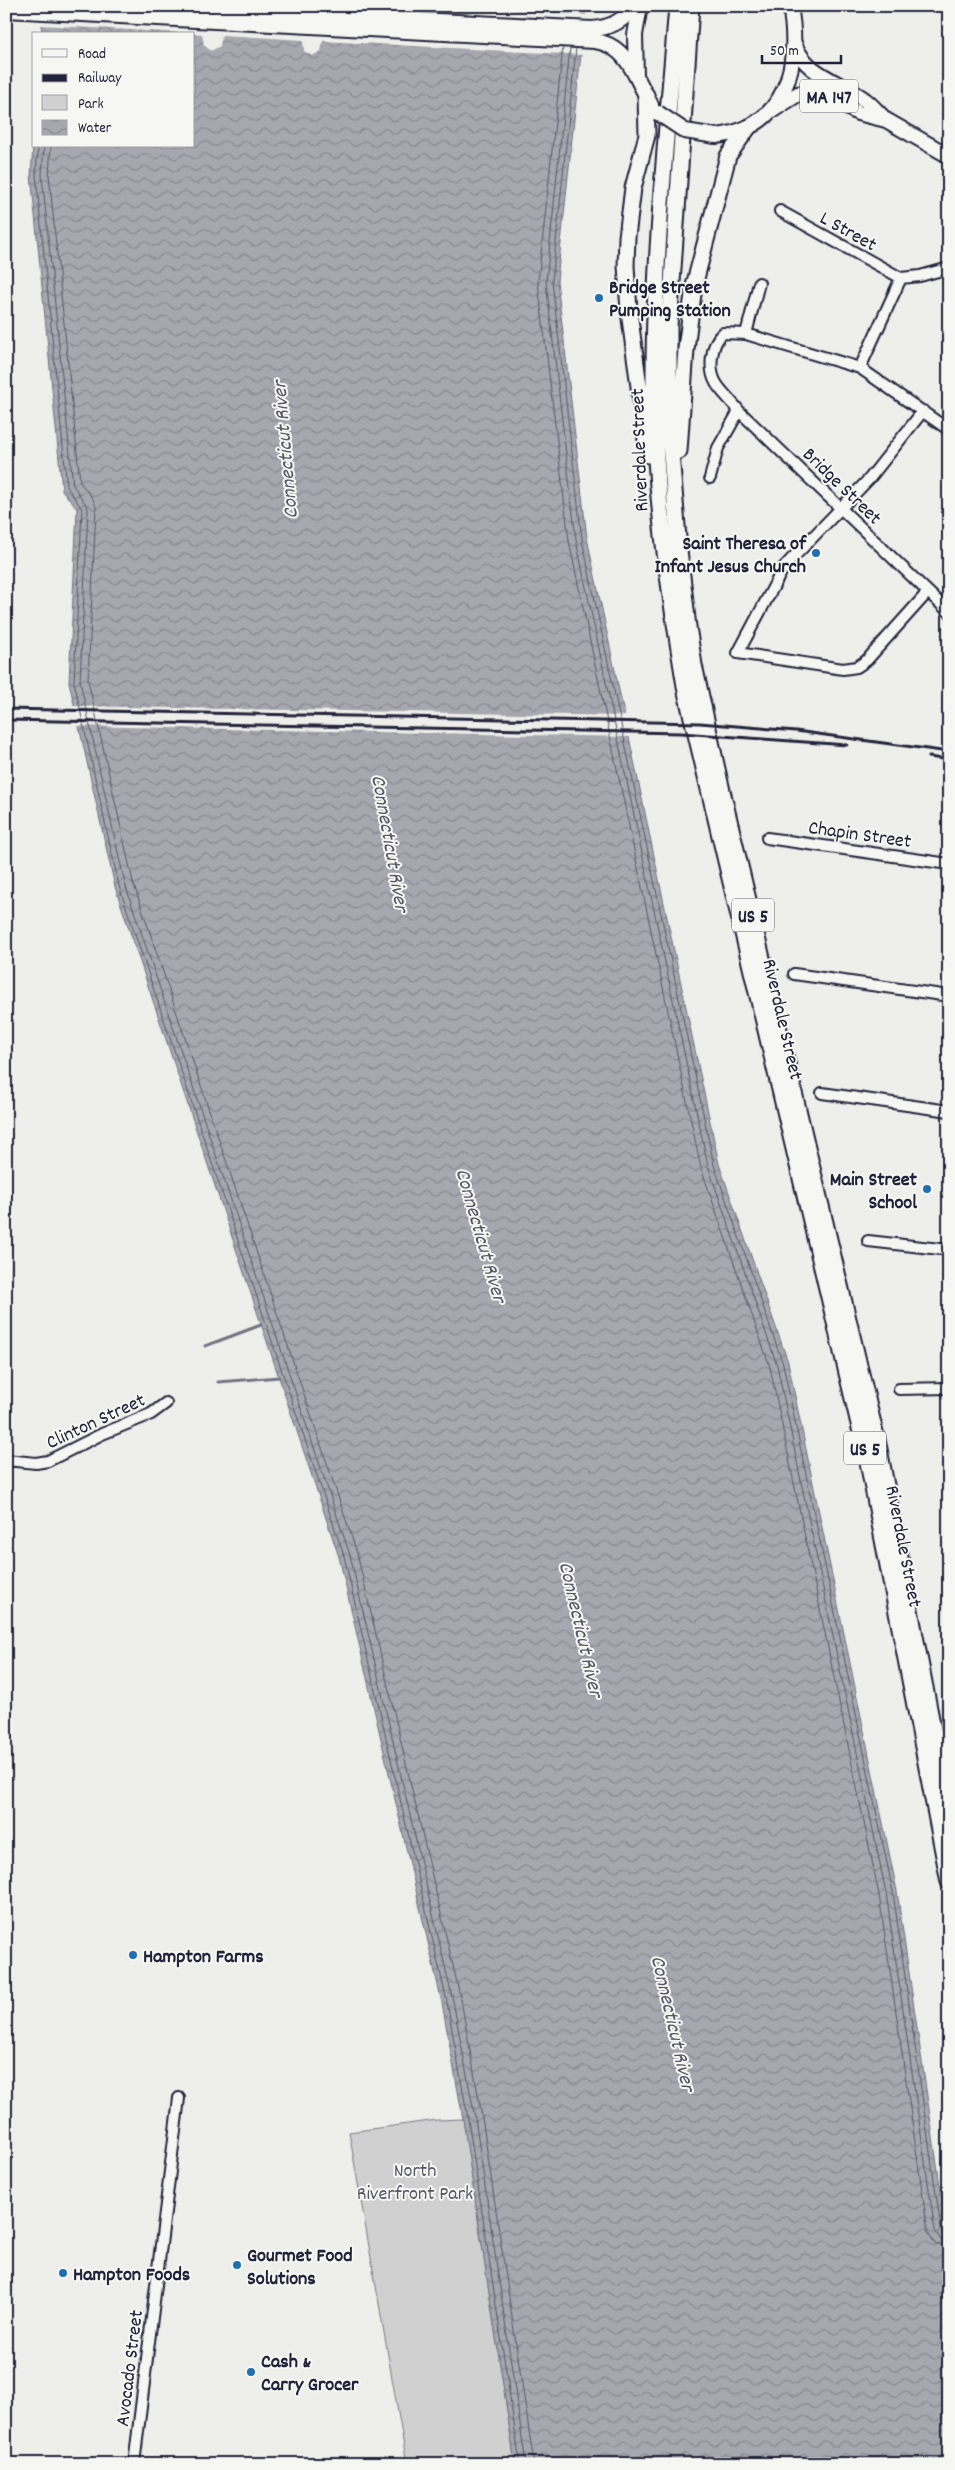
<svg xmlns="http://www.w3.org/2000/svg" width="955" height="2470" font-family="Dekko,sans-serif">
<defs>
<pattern id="water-waves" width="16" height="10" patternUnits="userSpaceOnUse" patternTransform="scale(1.25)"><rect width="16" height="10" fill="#a7a7af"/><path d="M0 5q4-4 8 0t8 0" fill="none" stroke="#888890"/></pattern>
</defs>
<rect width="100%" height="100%" fill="#eeeeeb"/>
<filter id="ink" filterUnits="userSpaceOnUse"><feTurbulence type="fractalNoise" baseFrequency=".02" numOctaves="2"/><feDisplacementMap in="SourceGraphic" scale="10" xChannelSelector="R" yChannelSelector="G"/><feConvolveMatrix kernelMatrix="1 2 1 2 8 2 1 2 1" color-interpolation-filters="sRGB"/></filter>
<g filter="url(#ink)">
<!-- park -->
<path fill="#d0d0d1" stroke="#797986" d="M463 2119 515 2464H407L349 2132 437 2120Z"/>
<!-- water -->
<path fill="url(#water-waves)" stroke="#727281" d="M43 6H586L557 281 587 538 719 1164 788 1362 897 1891 949 2246V2464H515L463 2119 442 2003 339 1557 115 887 69 682 77 509 62 490 31 175 34 130V146H194V34H41Z"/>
<!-- pier -->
<path fill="#eeeeeb" d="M40 6H435L588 15 583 55 323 41 321 51 312 56 304 51 303 40 222 35 220 46 211 51 204 45 202 34 39 25Z
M72 706 627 716 632 737 76 726Z"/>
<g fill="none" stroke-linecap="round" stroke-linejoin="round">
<!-- shore -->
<path stroke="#575769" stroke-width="1" d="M563 47 538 282 569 541 701 1168 770 1367 879 1895 928 2232 935 2244 949 2248
M570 48 546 282 576 540 708 1166 777 1365 886 1893 935 2231 940 2239 949 2241
M576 48 552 281 582 539 714 1165 783 1364 893 1892 941 2229 944 2234 949 2235
M38 146 36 175 67 487 82 509 74 682 119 886 344 1556 447 2002 468 2119 520 2464
M44 146 42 175 73 485 88 508 80 681 125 884 350 1555 453 2001 475 2118 526 2464
M51 146 49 175 80 482 93 499 96 507 88 680 133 882 357 1553 461 2000 482 2117 534 2464"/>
<!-- stream -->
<path stroke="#727281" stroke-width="3" d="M205 1346 261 1325
M218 1382 279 1377"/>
<defs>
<path id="minor" d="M780 211 901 278
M746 334 759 283
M860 368 901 278 920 276 949 268
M923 411 870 478 784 567 738 653 843 669 857 667 867 660 928 592
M949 430 860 368 746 334 723 333C711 343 708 369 716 383 722 393 732 401 739 411L949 612
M710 478 718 448 739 411
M767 838 949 864
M794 974 949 996
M822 1093 949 1111
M868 1241 949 1250
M899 1389 949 1388
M6 1460 36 1463 48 1461 102 1434 151 1414 166 1403
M134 2464 179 2098"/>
<path id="major" d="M149 6 592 29C610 28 624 21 634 6
M640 6 635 35 636 76 651 105
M6 10 595 41C616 44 627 58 636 76
M794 43C805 75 841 82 865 100 872 105 878 113 885 119
M773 110 798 94 817 91 858 113 886 120 949 156
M716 136C786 128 801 67 790 6"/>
<path id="highway" d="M677 6C665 156 648 308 656 459 661 537 673 614 686 692L868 1462 949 1882
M691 6 669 327V429L679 550 688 627 694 665 719 778 879 1449 949 1812
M646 95 647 135 633 188 627 237 626 266 629 311 648 455
M679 451 686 349 694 286 728 156 748 128"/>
</defs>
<!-- minor casing -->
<use href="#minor" stroke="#22223b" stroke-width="14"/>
<!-- major casing -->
<use href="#major" stroke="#22223b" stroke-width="18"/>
<!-- highway casing -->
<use href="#highway" stroke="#22223b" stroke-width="19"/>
<!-- minor -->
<use href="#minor" stroke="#f6f6f2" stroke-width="10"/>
<!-- major -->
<use href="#major" stroke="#f6f6f2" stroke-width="14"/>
<!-- highway -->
<use href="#highway" stroke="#f6f6f2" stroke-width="15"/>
<!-- rail -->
<path stroke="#22223b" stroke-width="3" d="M6 709 700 723 796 731 949 752
M6 720 681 733 847 745
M929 757 949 760
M6 1173 10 1315 6 1415"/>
<defs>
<path id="major-bridge" d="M658 113 685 131 716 136"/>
</defs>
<!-- major-bridge casing -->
<use href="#major-bridge" stroke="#22223b" stroke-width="18" stroke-linecap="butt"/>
<!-- major-bridge -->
<use href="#major-bridge" stroke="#f6f6f2" stroke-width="14"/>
</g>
</g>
<!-- markers -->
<g fill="#1f6fb2" stroke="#f6f6f2" stroke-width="2">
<circle cx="599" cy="298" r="5"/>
<circle cx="816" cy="553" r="5"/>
<circle cx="927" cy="1189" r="5"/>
<circle cx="133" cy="1955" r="5"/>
<circle cx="237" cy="2265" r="5"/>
<circle cx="63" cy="2273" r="5"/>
<circle cx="251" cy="2372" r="5"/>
</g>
<g text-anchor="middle" stroke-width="4" stroke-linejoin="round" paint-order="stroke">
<!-- shield labels -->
<g fill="#f6f6f2" stroke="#626272" stroke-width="1">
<rect x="800" y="79.5" width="58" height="33" rx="4"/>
<rect x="732" y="898.5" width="42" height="33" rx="4"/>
<rect x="844" y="1431.5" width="42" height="33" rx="4"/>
</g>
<g font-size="19" font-weight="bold" fill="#22223b">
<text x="829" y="103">MA 147</text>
<text x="753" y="922">US 5</text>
<text x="865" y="1455">US 5</text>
</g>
<!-- street labels -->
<g font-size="20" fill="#22223b" stroke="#f6f6f2">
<text transform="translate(849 230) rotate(29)" y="7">L Street</text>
<text transform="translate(638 450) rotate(-92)" y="7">Riverdale Street</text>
<text transform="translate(843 485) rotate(44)" y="7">Bridge Street</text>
<text transform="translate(860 833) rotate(8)" y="7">Chapin Street</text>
<text transform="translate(784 1019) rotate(77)" y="7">Riverdale Street</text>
<text transform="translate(95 1420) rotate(-25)" y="7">Clinton Street</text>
<text transform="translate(905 1546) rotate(79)" y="7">Riverdale Street</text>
<text transform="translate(128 2368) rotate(-83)" y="7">Avocado Street</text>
</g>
<!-- poi labels -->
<g font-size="20" font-weight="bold" fill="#22223b" stroke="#f6f6f2" text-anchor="start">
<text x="609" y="293">Bridge Street<tspan x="609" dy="23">Pumping Station</tspan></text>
<text x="806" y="549" text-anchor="end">Saint Theresa of<tspan x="806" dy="23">Infant Jesus Church</tspan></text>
<text x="917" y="1185" text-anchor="end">Main Street<tspan x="917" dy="23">School</tspan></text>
<text x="143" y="1962">Hampton Farms</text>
<text x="247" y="2261">Gourmet Food<tspan x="247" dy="23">Solutions</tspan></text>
<text x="73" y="2280">Hampton Foods</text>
<text x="261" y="2367">Cash &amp;<tspan x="261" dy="23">Carry Grocer</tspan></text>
</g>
<!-- park labels -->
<g font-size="20" fill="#565668" stroke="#f6f6f2">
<text x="415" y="2176">North<tspan x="415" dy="23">Riverfront Park</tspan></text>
</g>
<!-- water labels -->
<g font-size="21" font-style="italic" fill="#575769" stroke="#f6f6f2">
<text transform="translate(284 450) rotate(-95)" y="7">Connecticut River</text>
<text transform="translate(391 843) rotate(80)" y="7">Connecticut River</text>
<text transform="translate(482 1235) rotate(74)" y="7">Connecticut River</text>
<text transform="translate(582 1629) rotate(77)" y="7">Connecticut River</text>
<text transform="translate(674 2023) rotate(77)" y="7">Connecticut River</text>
</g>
</g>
<!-- margin -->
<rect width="955" height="2470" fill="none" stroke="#f6f6f2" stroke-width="25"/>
<rect x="12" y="12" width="930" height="2445" fill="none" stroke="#22223b" stroke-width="2" filter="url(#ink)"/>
<!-- legend -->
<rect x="32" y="32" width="162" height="115" fill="#f6f6f2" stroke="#a1a1a9"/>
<rect x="42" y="49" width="25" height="8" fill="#f6f6f2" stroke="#a1a1a9"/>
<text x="78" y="58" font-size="15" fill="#22223b">Road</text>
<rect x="42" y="74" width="25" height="8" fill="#22223b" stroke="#a1a1a9"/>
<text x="78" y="82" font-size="15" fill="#22223b">Railway</text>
<rect x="42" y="95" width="25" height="15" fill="#d0d0d1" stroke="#a1a1a9"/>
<text x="78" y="108" font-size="15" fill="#22223b">Park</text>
<rect x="42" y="120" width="25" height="15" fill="url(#water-waves)" stroke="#a1a1a9"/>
<text x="78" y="132" font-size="15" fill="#22223b">Water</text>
<!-- scale -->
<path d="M762 55v8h79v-8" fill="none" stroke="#22223b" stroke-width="2.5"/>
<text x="770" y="55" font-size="15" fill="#22223b" stroke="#f6f6f2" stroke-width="4" paint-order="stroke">50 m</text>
</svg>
